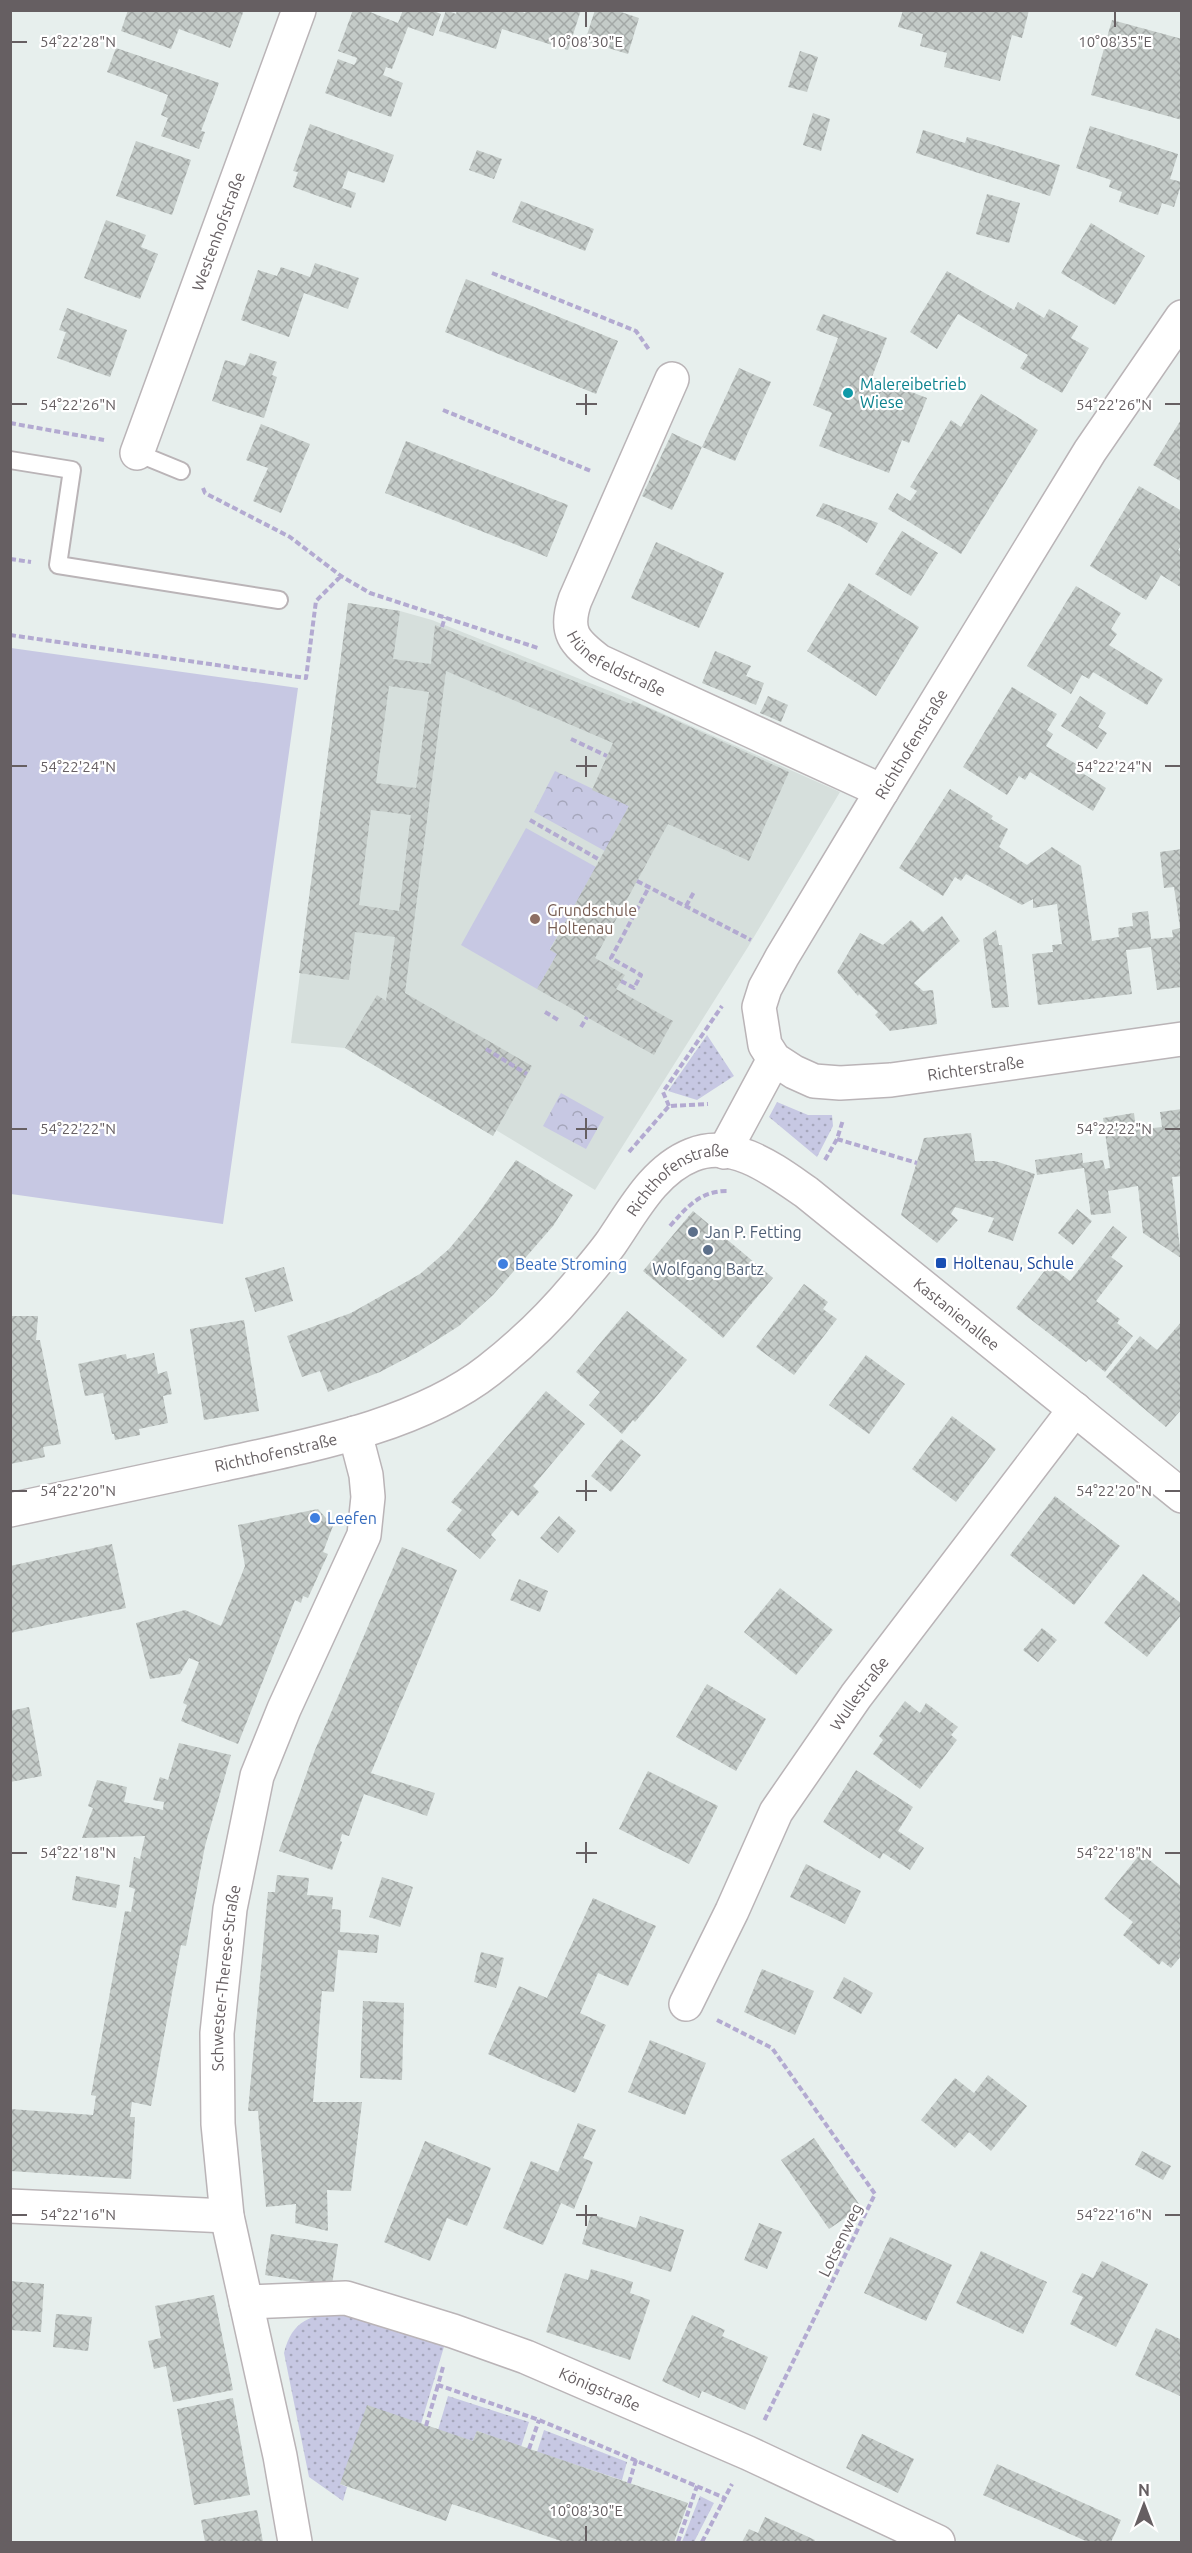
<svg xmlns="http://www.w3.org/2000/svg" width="1192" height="2553" font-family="Ubuntu,sans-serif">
<defs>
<pattern id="grass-dots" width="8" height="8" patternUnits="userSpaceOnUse" patternTransform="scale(1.5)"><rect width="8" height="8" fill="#c7c8e3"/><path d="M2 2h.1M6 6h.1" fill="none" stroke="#a5a6bb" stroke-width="1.8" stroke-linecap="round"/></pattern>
<pattern id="park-crowns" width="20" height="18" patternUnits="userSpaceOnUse" patternTransform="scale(1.5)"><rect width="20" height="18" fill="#c7c8e3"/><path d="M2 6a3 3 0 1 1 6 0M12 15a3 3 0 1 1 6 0" fill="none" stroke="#a5a6bb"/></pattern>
<pattern id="building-cross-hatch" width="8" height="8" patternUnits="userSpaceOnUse" patternTransform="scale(1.5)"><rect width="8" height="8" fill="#c4cbc8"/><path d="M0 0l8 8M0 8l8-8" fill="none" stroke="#a3a8a6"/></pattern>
</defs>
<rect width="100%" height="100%" fill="#e7efed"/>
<!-- education -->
<path fill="#d6dfdc" d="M348 603 400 611 432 620 630 699 840 792 748 947 595 1190 496 1130 493 1136 345 1048 291 1043Z"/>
<!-- grass -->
<path fill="url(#grass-dots)" d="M707 1035 734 1076 697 1100 668 1091Z
M777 1102 808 1115H832L833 1126 817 1157 769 1117Z
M341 2312 446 2340 421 2424 340 2484 347 2487 343 2501 309 2477 284 2353C292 2320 311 2315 341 2312Z
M448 2396 529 2422 521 2447 477 2431 473 2441 438 2430Z
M544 2430 627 2462 622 2480 537 2452Z
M700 2496 714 2503 694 2542H682Z"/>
<!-- park -->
<path fill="url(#park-crowns)" d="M555 771 629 806 605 851 534 812Z
M561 1093 604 1117 586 1149 543 1126Z"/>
<!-- pitch -->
<path fill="#c7c8e3" d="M11 648 298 688 223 1224 11 1194Z
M526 828 596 867 550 949 557 954 537 989 461 945Z"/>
<!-- building -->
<path fill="url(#building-cross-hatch)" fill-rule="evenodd" d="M128 10H244L230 48 179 29 171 49 121 31Z
M353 10H365L398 23 403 10H431L441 14 433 36 408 27 392 69 386 67 383 75 403 83 391 117 325 93 338 59 354 65 356 62 357 58 338 51Z
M446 10 456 14 457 10H517L525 13 526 10H581L568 50 502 29 496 49 439 31Z
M595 10H615L639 18 628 54 585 41Z
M903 10H1029L1022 38 1012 35 1000 81 944 67 947 53 920 46 923 34 898 27Z
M1112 20 1182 39V120L1091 95Z
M116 48 219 83 201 131 205 132 199 149 161 136 168 118 161 115 168 95 107 72Z
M800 51 818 57 807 92 788 87Z
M813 113 830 119 821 151 803 145Z
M310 124 394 155 384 183 348 171 342 188 356 193 351 208 293 187 298 172 293 171Z
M1090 126 1178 154 1170 179 1182 182 1174 207 1162 203 1158 215 1119 202 1122 192 1109 187 1111 180 1076 168Z
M923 130 965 143 967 137 1060 165 1050 196 916 153Z
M136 141 191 160 172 215 116 196Z
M477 150 502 159 494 179 469 170Z
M987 194 1020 203 1009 243 976 234Z
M521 201 594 229 585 251 512 222Z
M106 220 146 235 141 247 158 254 140 299 84 278Z
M1091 223 1145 256 1115 305 1061 273Z
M315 263 359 278 348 309 304 293 289 337 241 320 258 270 277 276 281 267 310 277Z
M947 271 1014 310 1018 302 1044 318 1049 309 1078 326 1071 338 1089 348 1062 393 1020 368 1028 355 958 314 937 349 910 332Z
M466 279 618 341 596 394 445 332Z
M67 308 127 330 110 377 57 358 66 332 59 330Z
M823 314 887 338 872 377 927 398 909 443 902 440 889 473 819 446 832 413 813 405 838 338 816 330Z
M250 353 277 362 272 375 277 377 264 418 212 401 225 360 245 366Z
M739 368 771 382 735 461 702 447Z
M981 394 1038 430 961 554 888 509 897 493 910 501 917 491 910 487 951 420 961 427Z
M1182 418V482L1153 465Z
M261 424 310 444 281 513 253 501 268 468 246 460Z
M672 433 702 447 672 510 642 496Z
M406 441 568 505 547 557 385 493Z
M1139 486 1182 511V544L1178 550 1182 552V588L1161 575 1146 600 1090 566Z
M823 503 878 523 867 543 840 526 816 516Z
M902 531 938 553 911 596 875 574Z
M656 542 724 573 699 628 631 598Z
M849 583 919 627 876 696 807 651Z
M1076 586 1121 613 1111 629 1117 634 1109 645 1163 679 1147 705 1093 672 1089 679 1082 675 1071 694 1027 666Z
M348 603 400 611 393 659 431 664 435 625 631 704 633 701 789 772 749 861 668 824 595 958 625 975 616 989 673 1021 654 1055 537 989 557 954 550 950 629 806 592 790 613 743 446 671 405 993 532 1066 493 1136 345 1048 377 995 386 1001 395 937 355 932 349 980 299 973ZM389 686 429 692 416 788 376 783ZM371 810 411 815 399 911 359 905Z
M715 651 751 666 746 676 764 683 756 705 702 683Z
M1012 687 1057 714 1047 730 1053 734 1046 746 1081 767 1079 771 1106 788 1093 811 1030 772 1025 780 1019 776 1007 795 963 767Z
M768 696 788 705 781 722 760 713Z
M1080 696 1106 713 1098 727 1107 733 1097 749 1061 726Z
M950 789 993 816 991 819 1008 829 999 847 1027 865 1052 847 1081 866 1092 941 1119 937 1118 928 1133 926 1132 913 1148 911 1151 939 1173 937 1172 930 1180 928 1174 887 1164 888 1160 852 1182 849V987L1157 990 1151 947 1136 949 1126 950 1132 994 1038 1005 1032 954 1053 952 1052 945 1062 944 1057 904 1033 908V899L1022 905 966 874 961 881 955 877 943 896 899 868Z
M942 916 960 941 914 983 923 991 933 990 937 1024 890 1031 875 1015 878 1012 859 994 858 996 837 972 860 933 883 945 911 920 923 932Z
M996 930 999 945H1002L1009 1007 992 1008 983 939Z
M1182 1109V1176L1172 1177 1181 1258 1143 1233 1138 1186 1108 1191 1111 1213 1091 1215 1084 1168 1037 1175 1035 1160 1082 1153 1083 1163 1103 1160 1105 1169 1110 1168 1103 1118 1134 1113 1136 1130 1162 1127 1160 1112Z
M971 1133 975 1161H995L1035 1174 1013 1241 988 1232 994 1218 955 1207 951 1214 958 1220 937 1243 901 1215 924 1138Z
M516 1160 573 1195 553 1226 493 1295 459 1326 418 1352 380 1372 328 1392 320 1371 302 1377 287 1336 351 1313 420 1274 449 1249 478 1214Z
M1077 1209 1092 1221 1073 1245 1058 1233Z
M693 1211 773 1278 723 1338 643 1271Z
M1113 1226 1127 1237 1111 1257 1123 1266 1096 1301 1120 1319 1117 1323 1133 1336 1105 1372 1089 1359 1086 1362 1016 1308 1049 1265 1070 1281Z
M284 1267 293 1301 255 1312 245 1278Z
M804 1284 828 1302 823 1309 837 1319 794 1375 756 1347Z
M627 1311 687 1360 635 1422 633 1420 622 1434 589 1405 600 1392 576 1372Z
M10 1316H38L36 1340H40L61 1444 43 1447 45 1457 10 1464Z
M244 1320 259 1411 204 1420 190 1329Z
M1182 1321V1409L1166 1427 1106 1377 1140 1336 1157 1350Z
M154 1353 158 1374 167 1371 172 1394 163 1396 168 1423 139 1429 140 1435 115 1440 114 1434H112L103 1393 85 1396 78 1364 126 1354 127 1359Z
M866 1355 905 1384 869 1434 829 1405Z
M546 1391 585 1424 533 1486 539 1492 518 1516 512 1510 491 1535 496 1540 480 1559 446 1530 462 1510 451 1502Z
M952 1416 996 1449 956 1502 912 1469Z
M621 1439 641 1455 611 1492 591 1476Z
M1055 1496 1120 1546 1074 1605 1010 1555Z
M318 1509 333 1526 323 1552 328 1554 308 1598 303 1596 301 1603 295 1600 238 1744 181 1721 187 1705 183 1703 199 1662 189 1658 180 1674 150 1679 136 1623 185 1610 221 1626 245 1566 238 1525Z
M559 1516 576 1531 558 1553 540 1538Z
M112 1544 126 1608 10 1633V1566Z
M402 1547 457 1570 371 1773 435 1793 427 1816 364 1794 349 1836 342 1834 340 1841 342 1842 332 1870 279 1851 315 1750Z
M1143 1574 1182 1604V1614L1147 1657 1104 1623Z
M519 1579 548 1591 540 1612 510 1600Z
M780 1588 833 1630 796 1675 744 1632Z
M1042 1628 1057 1640 1038 1662 1023 1650Z
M707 1684 766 1719 736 1771 676 1737Z
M905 1701 920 1713 926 1703 958 1727 951 1735 957 1740 920 1789 873 1754 883 1740 879 1736Z
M29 1707 42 1776 10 1782V1711Z
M179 1743 231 1755 205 1846 186 1946 181 1945 151 2106 132 2102 130 2117H135L131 2179 10 2171V2109L93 2115 96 2096 91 2095 125 1911 131 1912 135 1889 129 1887 134 1857 140 1859 145 1836 82 1838 93 1808 88 1806 97 1780 127 1787 124 1802 163 1810 164 1802 153 1800 160 1777 168 1780Z
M856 1770 913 1807 898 1831 924 1848 910 1870 883 1853 880 1859 823 1822Z
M648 1771 718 1806 689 1864 619 1829Z
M1141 1853 1182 1887V1955L1171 1968 1162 1961 1159 1965 1123 1935 1133 1922 1104 1899Z
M806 1864 861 1891 845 1924 790 1897Z
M277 1875 309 1878 307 1895 333 1897 332 1909 341 1910 340 1932 379 1935 377 1953 338 1950 334 1992 322 1991 313 2102H362L351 2191 327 2190 328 2231 295 2223 296 2204 266 2207 258 2111H248L268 1892H275Z
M76 1876 120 1885 116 1908 72 1900Z
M382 1877 413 1887 400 1927 369 1917Z
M593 1898 656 1926 628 1986 598 1973 580 2013 606 2025 575 2093 488 2054 519 1986 547 1998Z
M481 1952 504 1958 496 1988 474 1982Z
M762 1969 814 1991 795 2035 744 2012Z
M844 1977 873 1993 861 2014 833 1998Z
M363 2001 404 2003 402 2080 360 2078Z
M650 2040 706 2063 685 2115 628 2092Z
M988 2075 1027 2106 991 2151 969 2132 955 2148 921 2120 955 2078 974 2093Z
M578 2123 596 2130 583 2158 593 2162 574 2209 561 2203 543 2245 503 2228 531 2161 558 2172Z
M814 2138 861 2207 829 2229 781 2160Z
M425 2141 491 2168 467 2226 447 2218 430 2261 384 2242Z
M1142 2151 1171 2166 1163 2180 1135 2165Z
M591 2214 636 2228 640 2216 684 2230 671 2272 582 2244Z
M759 2223 782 2232 767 2269 744 2260Z
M271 2234 338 2244 332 2285 265 2275Z
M890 2237 952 2265 926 2321 864 2293Z
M981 2251 1047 2282 1023 2334 956 2303Z
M1102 2261 1148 2284 1116 2347 1070 2324 1083 2297 1072 2292 1082 2273 1093 2278Z
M591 2269 633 2282 630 2293 650 2300 630 2360 546 2332 565 2273 588 2280Z
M10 2281 44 2284 41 2332 10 2330Z
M214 2295 233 2390 173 2402 166 2366 154 2369 148 2341 161 2338 155 2306Z
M56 2314 92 2317 88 2351 53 2347Z
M692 2315 725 2330 722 2336 768 2357 745 2410 702 2391 699 2398 662 2381Z
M1156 2328 1182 2340V2397L1135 2375Z
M233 2398 250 2495 194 2505 177 2409Z
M367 2405 473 2441 477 2431 688 2503 674 2542H564L452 2504 446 2521 340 2484Z
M862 2434 914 2459 898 2493 846 2468Z
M997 2464 1121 2520 1111 2542H1088L983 2495Z
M257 2510 263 2542H205L201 2520Z
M765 2517 815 2540 814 2542H742L749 2529 758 2533Z"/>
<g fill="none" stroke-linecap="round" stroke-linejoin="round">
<defs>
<path id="lane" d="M137 453 181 471
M10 460 72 470 58 565 279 600"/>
<g id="street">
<path id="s1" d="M1182 317 1090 451 882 791 782 957 765 988 759 1007 765 1045 774 1059 794 1072 814 1081 840 1083 891 1080 1182 1039"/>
<path id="s2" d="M672 379 575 600C564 632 574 642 599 661L882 791"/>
<path id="s3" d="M137 453 299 10"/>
<path d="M724 1152 774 1059"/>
<path id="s4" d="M10 1510C80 1495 150 1480 220 1465 307 1446 418 1426 489 1370 521 1345 550 1317 576 1286 588 1272 600 1258 611 1243 633 1211 654 1170 692 1155 733 1138 774 1170 806 1192L1182 1496"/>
<path id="s5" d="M686 2004 732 1911 776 1812 856 1696 1075 1409"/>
<path d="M10 2206 227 2216"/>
<path id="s6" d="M246 2302 346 2298 453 2331 526 2357 748 2453 938 2542"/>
<path id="s7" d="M295 2542 280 2456 227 2216 218 2124 217 2033 230 1909 257 1776 284 1709 364 1535 368 1497 366 1475 355 1433"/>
</g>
</defs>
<!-- lane casing -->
<use href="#lane" stroke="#bab4b7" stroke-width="20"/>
<!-- street casing -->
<use href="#street" stroke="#bab4b7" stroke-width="36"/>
<!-- path -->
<path stroke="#b3aad1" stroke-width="4" stroke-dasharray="6 3" stroke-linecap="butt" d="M492 273 636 331 650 351
M443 410 591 471
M10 423 104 440
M203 488 205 493 290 537 341 576 370 593 538 648
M10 559 31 562
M442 627 445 617
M10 635 306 678 316 601 341 576
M571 739 607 756
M530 820 600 860
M637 881 751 940
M686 906 694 892
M621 981 634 988 641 975 611 958 649 887
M545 1012 560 1021
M581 1027 587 1017
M486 1049 527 1074
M669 1106 663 1092 722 1006
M837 1139 917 1163
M629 1152 669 1106 708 1104
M825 1160 837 1139 843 1120
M670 1226C687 1207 700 1191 727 1191
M717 2020 772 2048 875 2194 764 2421
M443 2367 438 2385 539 2420 725 2498
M426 2426 438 2385
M529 2449 539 2420
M629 2483 636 2460
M678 2542 697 2486
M702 2542 732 2484"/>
<!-- lane -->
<use href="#lane" stroke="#fff" stroke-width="16"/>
<!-- street -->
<use href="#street" stroke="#fff" stroke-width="33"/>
</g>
<!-- ticks -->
<path fill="none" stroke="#665f62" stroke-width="2" d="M586 12V27M1115 12V27M12 42H27M586 394V415M12 404H27M576 404H597M1165 404H1180M586 756V777M12 766H27M576 766H597M1165 766H1180M586 1118V1139M12 1129H27M576 1129H597M1165 1129H1180M586 1480V1501M12 1491H27M576 1491H597M1165 1491H1180M586 1842V1863M12 1853H27M576 1853H597M1165 1853H1180M586 2205V2226M12 2215H27M576 2215H597M1165 2215H1180M586 2526V2541"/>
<!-- markers -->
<circle fill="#0f9aa8" stroke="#fff" stroke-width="2" cx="848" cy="393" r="6"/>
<circle fill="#8d6e63" stroke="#fff" stroke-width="2" cx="535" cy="919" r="6"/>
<g fill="#5c6f8a" stroke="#fff" stroke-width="2">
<circle cx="693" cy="1232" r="6"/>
<circle cx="708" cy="1250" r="6"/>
</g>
<rect fill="#1a4fb4" stroke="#fff" stroke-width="2" x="935" y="1257" width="12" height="12" rx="3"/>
<g fill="#3f7fe0" stroke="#fff" stroke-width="2">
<circle cx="503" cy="1264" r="6"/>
<circle cx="315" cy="1518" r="6"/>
</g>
<g text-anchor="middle" stroke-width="4.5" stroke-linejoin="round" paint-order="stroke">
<!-- street labels -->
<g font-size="16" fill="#665f62" stroke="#fff">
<text dy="6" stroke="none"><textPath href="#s3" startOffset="236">Westenhofstraße</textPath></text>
<text dy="6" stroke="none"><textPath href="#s2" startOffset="330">Hünefeldstraße</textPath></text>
<text transform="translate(911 744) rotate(-59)" y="6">Richthofenstraße</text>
<text dy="6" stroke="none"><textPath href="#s1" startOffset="1074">Richterstraße</textPath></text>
<text dy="6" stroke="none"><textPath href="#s4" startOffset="776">Richthofenstraße</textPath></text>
<text dy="6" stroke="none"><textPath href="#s4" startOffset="1120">Kastanienallee</textPath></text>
<text dy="6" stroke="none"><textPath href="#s4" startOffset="272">Richthofenstraße</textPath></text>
<text dy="6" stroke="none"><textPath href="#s5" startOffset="357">Wullestraße</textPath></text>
<text dy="6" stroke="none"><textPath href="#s7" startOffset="572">Schwester-Therese-Straße</textPath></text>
<text transform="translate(840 2240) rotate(-64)" y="6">Lotsenweg</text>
<text dy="6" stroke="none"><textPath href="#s6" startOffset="370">Königstraße</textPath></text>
</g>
<!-- culture labels -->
<g font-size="16" fill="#0d838f" stroke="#fff" text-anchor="start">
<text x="860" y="390">Malereibetrieb<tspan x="860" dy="18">Wiese</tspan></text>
</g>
<!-- education labels -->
<g font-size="16" fill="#785e54" stroke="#fff" text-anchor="start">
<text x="547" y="916">Grundschule<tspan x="547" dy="18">Holtenau</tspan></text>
</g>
<!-- service labels -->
<g font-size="16" fill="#4e5e75" stroke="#fff" text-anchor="start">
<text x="705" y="1238">Jan P. Fetting</text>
<text x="708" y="1275" text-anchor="middle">Wolfgang Bartz</text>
</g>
<!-- transit labels -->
<g font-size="16" fill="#164399" stroke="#fff" text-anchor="start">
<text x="953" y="1269">Holtenau, Schule</text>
</g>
<!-- shop labels -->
<g font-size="16" fill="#366cbe" stroke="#fff" text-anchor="start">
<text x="515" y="1270">Beate Stroming</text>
<text x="327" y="1524">Leefen</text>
</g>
</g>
<g font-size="15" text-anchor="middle" fill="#665f62" stroke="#fff" stroke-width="4.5" stroke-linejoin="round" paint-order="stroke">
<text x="586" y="47">10°08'30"E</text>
<text x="1115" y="47">10°08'35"E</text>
<text x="78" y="47">54°22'28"N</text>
<text x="78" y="410">54°22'26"N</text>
<text x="1114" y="410">54°22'26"N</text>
<text x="78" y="772">54°22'24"N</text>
<text x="1114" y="772">54°22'24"N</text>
<text x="78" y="1134">54°22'22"N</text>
<text x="1114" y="1134">54°22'22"N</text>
<text x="78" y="1496">54°22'20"N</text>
<text x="1114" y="1496">54°22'20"N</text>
<text x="78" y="1858">54°22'18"N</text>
<text x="1114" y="1858">54°22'18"N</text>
<text x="78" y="2220">54°22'16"N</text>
<text x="1114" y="2220">54°22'16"N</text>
<text x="586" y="2516">10°08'30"E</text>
</g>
<!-- border -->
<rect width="1192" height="2553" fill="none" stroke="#665f62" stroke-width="24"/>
<!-- north arrow -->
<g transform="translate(1144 2505)" stroke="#ffffff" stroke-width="4.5" paint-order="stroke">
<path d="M0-4.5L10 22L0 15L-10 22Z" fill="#665f62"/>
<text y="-9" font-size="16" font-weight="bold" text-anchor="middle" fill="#665f62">N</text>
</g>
</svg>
